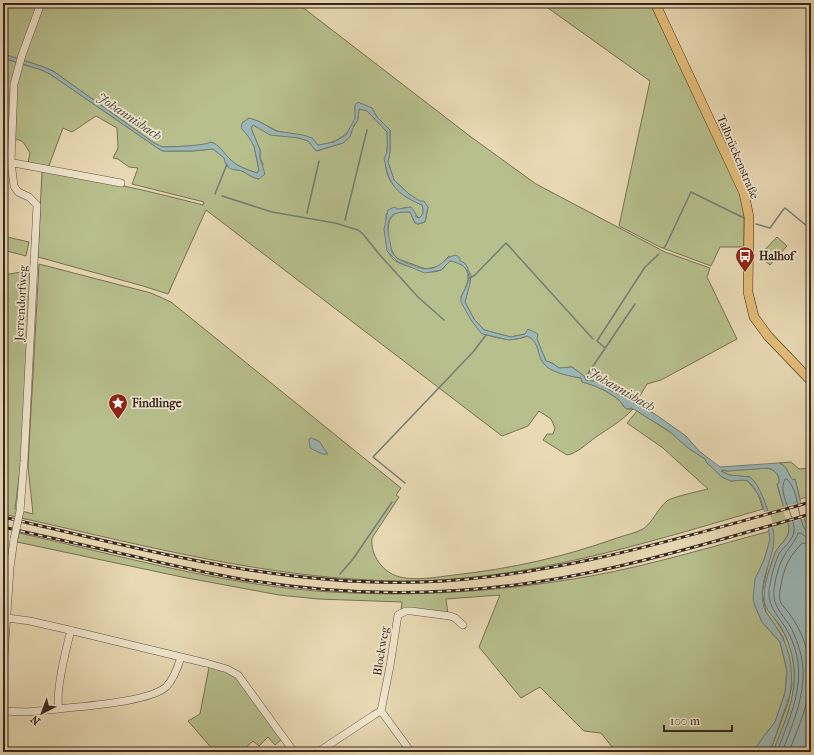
<svg xmlns="http://www.w3.org/2000/svg" width="814" height="755" font-family="'IM FELL French Canon',serif">
<rect width="100%" height="100%" fill="#e9dab5"/>
<filter id="stains"><feTurbulence type="fractalNoise" baseFrequency=".005" numOctaves="4"/><feColorMatrix values="0 0 0 0 .2 0 0 0 0 .09 0 0 0 0 .02 0 0 0 .5 -.17"/></filter>
<radialGradient id="worn" r=".72"><stop offset=".6" stop-color="#630" stop-opacity="0"/><stop offset="1" stop-color="#630" stop-opacity=".3"/></radialGradient>
<!-- green -->
<path fill="#b7bf8d" stroke="#767256" d="M3 3H20L36 8 19 59 3 54Z
M43 3H297L471 137 536 184 665 252 710 268 707 277 737 339 661 380 647 384 635 404 610 390 600 382 586 380 584 376 572 367 559 368 552 363 546 361 537 339 525 334 511 337 484 330 474 319 465 302 470 282 471 275 460 261 449 256 440 266 426 269 398 259C388 252 382 218 397 213 400 211 406 212 410 212L415 223 418 224 425 222 428 207 409 194 394 180 388 162 390 152V130L377 117 372 108 355 105C355 109 356 114 355 118 351 135 334 144 318 145L311 138 277 131 258 121 249 118 242 123 254 146 259 170 257 173C248 170 239 167 231 161 225 155 220 148 214 143L194 146 162 147 154 143 53 71 41 66 22 60Z
M541 3H650L742 196 744 206V247H720L711 266 660 247 619 226 650 81Z
M3 58 18 63 9 160 3 158Z
M21 64 39 69 50 74 159 149 163 151H192L213 149 225 158C225 172 236 168 244 172 249 175 253 178 259 179L263 164 260 158V150L251 128 253 125 273 134 299 138 308 141 317 151 343 143 358 120 359 109 367 110 387 132C388 141 387 149 386 157 382 181 402 197 422 205 424 211 424 214 419 218L407 207 386 214C387 229 382 249 394 260 399 264 408 266 414 268 423 271 432 274 441 270 445 268 447 261 452 261 455 261 459 263 461 264 473 272 467 286 461 297L481 333C497 338 511 343 527 336 541 342 536 356 545 365 553 373 570 376 581 378L582 382C595 385 607 391 619 400 622 402 623 408 627 409 629 409 631 409 633 409 622 421 609 428 596 437 586 444 578 453 567 455L543 440 547 434H553L555 428 551 419 539 411 528 426 502 436 206 210 168 294 143 286 38 257 42 171C97 179 149 191 203 205L204 202 132 184 138 168 129 167 118 159 113 158 118 148 117 128 96 116 72 132 63 128 48 168 28 163 30 153C26 147 23 138 15 140L16 87Z
M3 236 29 242 26 256 3 250Z
M777 237 787 246 770 265 759 256Z
M39 264 151 293 171 302 401 488 396 495 399 497 372 538C370 555 383 573 400 577 417 581 437 577 454 575 510 569 564 557 617 538 625 535 636 533 643 529 653 522 658 508 667 501 672 497 700 491 708 489L663 448 627 423 637 411 676 436 688 448 705 459 707 463 722 477 731 481 743 480 748 481 758 494 763 509C646 543 526 581 403 581 273 580 147 546 21 518L22 511 33 514 28 466Z
M28 271 31 274 21 462 15 509 18 510 16 517 3 514V275Z
M791 462 799 469 811 468V496L800 499 795 479 792 480C788 474 787 465 779 463Z
M766 468C774 469 780 475 779 483L777 484 789 526C790 539 780 543 775 553 771 566 764 581 765 595 765 609 775 618 782 630 788 639 792 650 793 661 799 693 784 723 773 752H770L788 703 792 685 790 669 783 637 766 612 762 593 773 542C776 528 761 486 750 477L729 475 721 471 722 470 727 471Z
M770 531V540L764 560 761 567 755 606 762 622 780 642 785 662 787 672 785 693 775 722 764 736 753 752H616L601 733 584 731 540 687 521 698 479 647 500 595 446 599 448 615 401 610 402 602 318 599 279 595 182 577 17 542 19 533C117 555 216 583 316 591 408 598 500 592 591 576 651 565 711 547 770 531Z
M209 667 226 671 234 675 282 739 275 745 268 737 259 746 253 741 241 752H215L188 721 200 714Z"/>
<!-- water -->
<path fill="#9bb8b7" stroke="#737e7a" d="M3 54 41 66 53 71 154 143C157 144 160 146 163 147 170 147 205 146 210 142 220 144 224 154 231 160 238 167 248 170 257 173L259 170 254 146 248 136 241 128 242 123 249 118 258 121 276 131 303 135 312 138 318 145 334 142 346 135 355 118V105L358 102 372 108 377 117 390 130V152L388 162 394 180 409 194 420 201H424L428 207 425 222 418 224 415 223 410 212C406 212 401 212 397 213 384 216 388 233 390 242 391 247 391 253 395 256 398 261 421 269 426 269 442 269 443 257 456 255L460 258V261L465 263C474 278 469 286 465 302L474 319 484 330 511 337 525 334 528 329 538 334 537 339 546 361 552 363 559 368 572 367 584 376 586 380 600 382 610 390 655 414 686 436 699 451 720 467 779 463C788 466 787 474 793 480L795 479 805 521 811 530V752H773C784 723 799 693 793 661 791 648 786 635 779 624 775 619 769 613 766 607 760 590 770 570 775 553 780 543 790 539 789 526L777 484 779 483C780 476 776 471 769 468L729 471 722 470 721 471 729 475 750 477C759 485 763 497 767 509 769 518 774 529 774 538 773 562 757 582 764 607 766 615 774 622 778 630 790 648 794 673 790 694L770 752H753L764 736 775 722 785 693 787 672 785 662 780 642 762 622 755 606 753 598 755 579 764 560 770 540 767 520 760 497 753 486 748 481 743 480 731 481 722 477 707 463 705 459 688 448 669 431 637 411 631 408 627 409C623 407 623 403 619 400 608 391 595 385 582 382L581 378C570 376 552 373 545 365 536 356 541 342 527 336L521 338 509 340 483 334 481 333 471 320 461 302V297L466 287 469 277 467 270 462 265 452 261H450L441 270 425 273 398 262 387 251 384 229 388 210 394 207 398 209 411 207 416 214V217L419 218 423 214V209L422 205C396 194 389 185 384 158 389 152 387 140 387 132L367 111 359 109 358 120 354 125 350 137 343 143 316 151 308 141 299 138 270 135 253 125 251 128 260 150V158L265 174 259 179C253 178 249 175 244 172 234 167 232 174 225 162L224 158 213 149 192 151H163L159 149 50 74 39 69 3 58Z
M311 438 319 441 328 454H322L310 448 309 439Z"/>
<!-- pier -->
<path fill="#e9dab5" d="M803 502 806 518 787 523 782 507Z
M769 511 774 527 767 529 763 512Z"/>
<g fill="none" stroke-linecap="round" stroke-linejoin="round">
<!-- shore -->
<path stroke="#686f6a" stroke-width="1" d="M777 752C792 711 811 675 788 632 781 618 768 609 769 592 769 585 776 556 781 551 786 545 793 540 794 531 795 514 777 495 785 479H787C800 492 796 516 806 531L811 533
M782 752C798 710 814 676 793 632 787 618 772 608 774 591 774 583 779 564 784 556 788 548 795 543 798 533H801L806 537 811 538
M789 752C801 720 813 696 809 661 807 645 800 629 791 616 788 611 782 606 780 601 778 592 784 568 789 560 792 554 798 548 802 543L811 544"/>
<!-- stream -->
<path stroke="#737e7a" stroke-width="1.5" d="M215 194 227 164
M222 196 272 212 335 223 358 230 363 234 379 254 418 297 444 320
M307 213 319 161
M345 220 367 130
M756 224 770 228 783 210 785 208 807 226V230L811 234
M664 248 666 245 691 192 744 218
M470 278 475 275 506 243 593 339
M605 348 597 341 645 267 659 254
M585 378 635 304
M405 483 373 457 473 352 486 335
M340 574 353 559 392 502"/>
<defs>
<path id="minor" d="M3 161 121 183
M20 511 24 461 37 205 29 197 18 192 14 186 11 162 14 84 22 55 41 3
M7 618 30 621 65 629 206 663 227 669 238 675 294 752
M71 630C66 649 55 691 59 709 83 706 149 702 166 687 174 679 178 667 181 657
M3 672 10 568 14 539
M3 711 26 712 59 709
M381 711 390 666 398 615 406 611H411L450 616 455 618 463 625
M381 711 411 752
M318 752 374 715 381 711"/>
<path id="major" d="M655 3 744 193 749 217 748 292 754 317 768 336 811 381"/>
</defs>
<!-- minor casing -->
<use href="#minor" stroke="#635344" stroke-width="8"/>
<!-- major casing -->
<use href="#major" stroke="#36261e" stroke-width="10"/>
<!-- minor -->
<use href="#minor" stroke="#f1e7cf" stroke-width="7"/>
<!-- major -->
<use href="#major" stroke="#e4bd7a" stroke-width="9"/>
<defs>
<path id="rail" d="M3 517C141 549 280 587 423 582 556 577 683 537 811 502
M3 527C46 537 89 546 132 556 172 565 213 575 254 581 342 595 433 596 522 584 620 571 715 541 811 514"/>
</defs>
<!-- rail casing -->
<use href="#rail" stroke="#36261e" stroke-width="3"/>
<!-- rail -->
<use href="#rail" stroke="#f1e7cf" stroke-width="1.5" stroke-dasharray="4.5" stroke-linecap="butt"/>
<defs>
<path id="minor-bridge" d="M14 539 20 511"/>
</defs>
<!-- minor-bridge casing -->
<use href="#minor-bridge" stroke="#635344" stroke-width="8" stroke-linecap="butt"/>
<!-- minor-bridge -->
<use href="#minor-bridge" stroke="#f1e7cf" stroke-width="7"/>
</g>
<!-- icons -->
<defs>
<symbol id="bus-pin" viewBox="-11 -11 22 30"><path d="M0 17L-7.5 6A9.5 9.5 0 1 1 7.5 6Z" fill="#8f2418" stroke="#f1e7cf"/><path d="M-5-6H5V4H4V6H2V4H-2V6H-4V4H-5ZM-3.5-4V0h7V-4ZM-3.5 1.2v1.5H-2V1.2ZM2 1.2v1.5H3.5V1.2Z" fill="#fff"/></symbol>
<symbol id="sight-pin" viewBox="-11 -11 22 30"><path d="M0 17L-7.5 6A9.5 9.5 0 1 1 7.5 6Z" fill="#8f2418" stroke="#f1e7cf"/><path d="M0-6L1.8-2.2L6-1.7L2.9 1.2L3.7 5.4L0 3.3L-3.7 5.4L-2.9 1.2L-6-1.7L-1.8-2.2Z" fill="#fff"/></symbol>
</defs>
<g fill-rule="evenodd">
<use href="#bus-pin" x="734" y="245" width="22" height="30"/>
<use href="#sight-pin" x="107" y="392" width="22" height="30"/>
</g>
<g text-anchor="middle" stroke-width="3.5" stroke-linejoin="round" paint-order="stroke">
<!-- street labels -->
<g font-size="12" fill="#36261e" stroke="#f1e7cf">
<text transform="translate(738 157) rotate(67)" y="4">Talbrückenstraße</text>
<text transform="translate(21 303) rotate(-87)" y="4">Jerrendorfweg</text>
<text transform="translate(381 651) rotate(-81)" y="4">Blockweg</text>
</g>
<!-- poi labels -->
<g font-size="12" font-weight="bold" fill="#36261e" stroke="#f1e7cf" text-anchor="start">
<text x="759" y="260">Halhof</text>
<text x="132" y="407">Findlinge</text>
</g>
<!-- water labels -->
<g font-size="13" font-style="italic" fill="#4f4a44" stroke="#f1e7cf">
<text transform="translate(130 116) rotate(34)" y="5">Johannisbach</text>
<text transform="translate(622 389) rotate(30)" y="5">Johannisbach</text>
</g>
</g>
<!-- margin -->
<rect width="814" height="755" fill="none" stroke="#e9dab5" stroke-width="16"/>
<rect x="4" y="4" width="806" height="747" fill="none" stroke="#36261e" stroke-width="2"/>
<rect x="8" y="8" width="798" height="739" fill="none" stroke="#36261e"/>
<!-- north arrow -->
<g transform="translate(42 713) rotate(222)" stroke="#f1e7cf" stroke-width="3" paint-order="stroke">
<path d="M0-3L7 15L0 10L-7 15Z" fill="#36261e"/>
<text y="-6" font-size="11" font-weight="bold" text-anchor="middle" fill="#36261e">N</text>
</g>
<!-- scale -->
<path d="M664 725v6h68v-6" fill="none" stroke="#36261e" stroke-width="2"/>
<text x="670" y="725" font-size="12" fill="#36261e" stroke="#f1e7cf" stroke-width="3" paint-order="stroke">100 m</text>
<rect width="100%" height="100%" filter="url(#stains)"/>
<rect width="100%" height="100%" fill="url(#worn)"/>
</svg>
